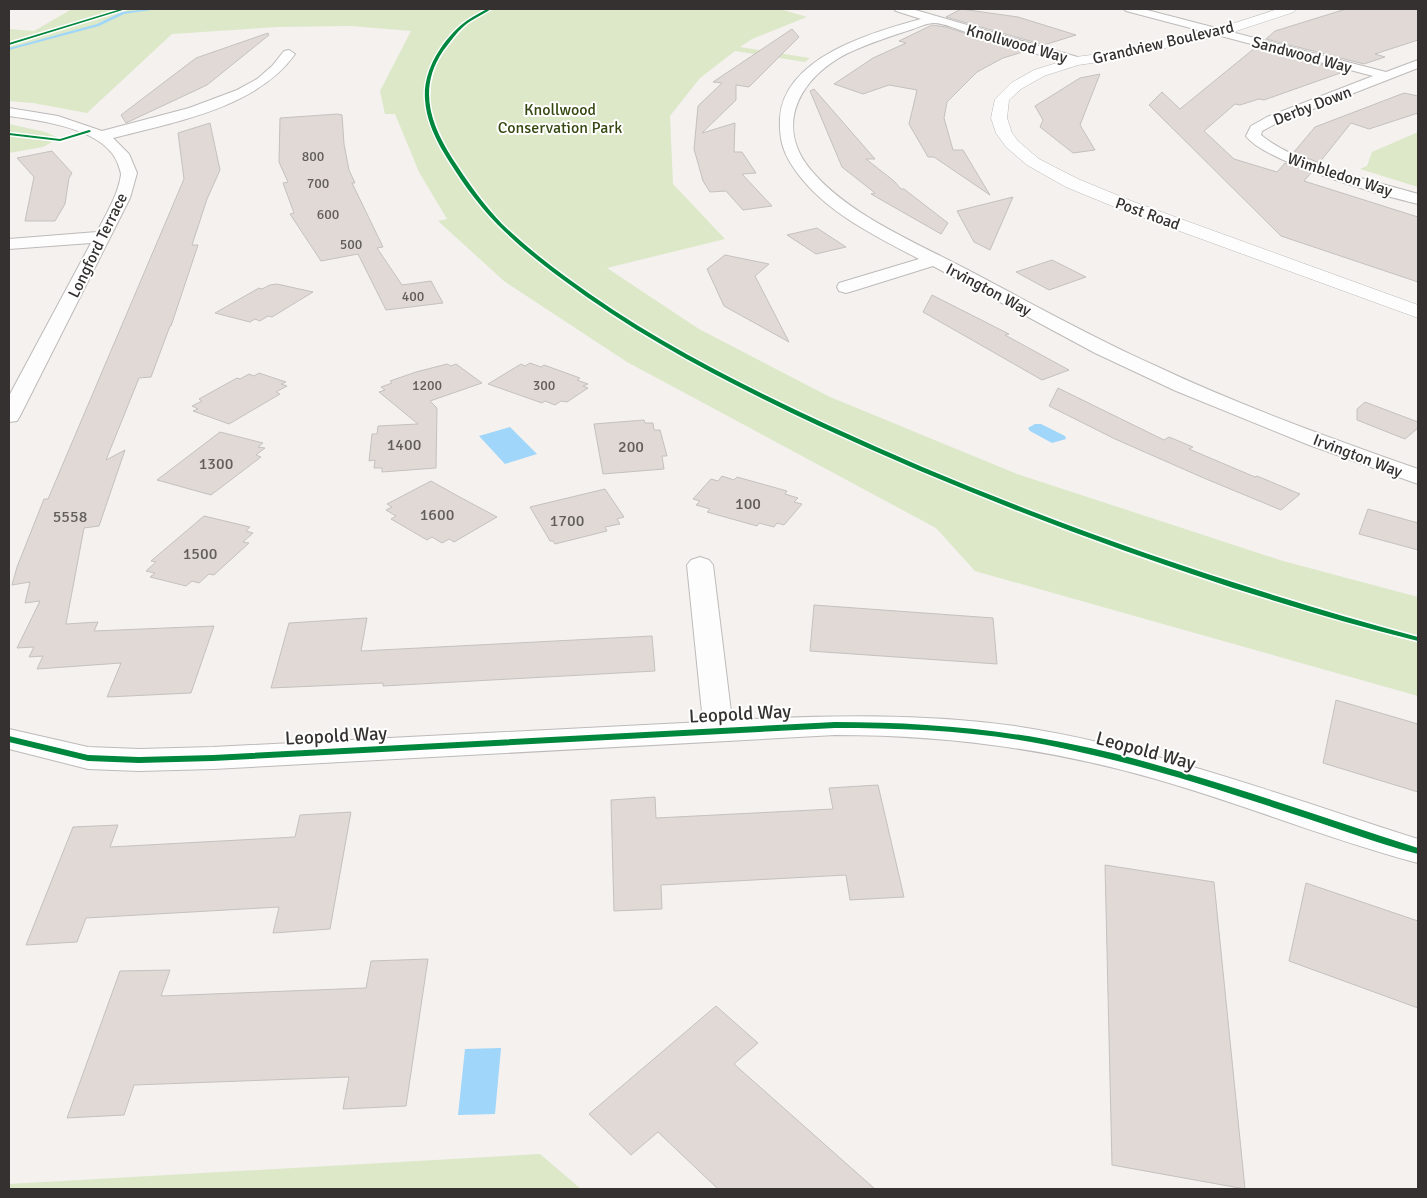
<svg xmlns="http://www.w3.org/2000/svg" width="1427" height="1198" font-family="Signika,sans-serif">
<rect width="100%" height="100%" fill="#f4f1ef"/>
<!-- green -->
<path fill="#dce8c7" d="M72 9H780L807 17 752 39 740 47 810 58 805 62 735 51 700 78 670 116 673 184 725 239 607 268 699 329 830 397 1017 474 1283 561 1418 597V696L975 571 936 528 627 362 504 281 438 221 447 219 419 172 395 114H385L380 91 411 31 351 26 277 27 172 34 87 113 33 103 9 101V29L34 31Z
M9 124 45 132 59 138 9 132Z
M1418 132V187L1360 169 1367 166 1372 152Z
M9 136 54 141 43 147 9 153Z
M540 1154 581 1189H9V1184Z"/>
<!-- water -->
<path fill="#a0d6f9" d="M1035 424H1041L1065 436 1066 439 1052 443 1030 431 1028 428Z
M510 427 537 454 505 464 479 436Z
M501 1048 495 1114 458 1115 465 1049Z"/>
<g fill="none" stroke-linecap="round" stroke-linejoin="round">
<!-- stream -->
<path fill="#a0d6f9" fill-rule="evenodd" d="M150 9H158L124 14 99 26 9 50V48L97 24 122 12Z"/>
</g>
<!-- building -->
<path fill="#e0d9d5" stroke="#c4c1bf" d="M961 9 1018 17 1076 35 1044 45 946 17Z
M1346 9H1418V40L1375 54 1385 57 1364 64 1266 39 1275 31Z
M932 25 946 27 1023 52 1003 58 977 72 947 102 944 118 953 150H963L990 195 934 157H928L909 124 917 90 889 85 863 94 834 84 873 58 906 43 899 41Z
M792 29 799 37 749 87 736 85V100L702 133 735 123 734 152H742L756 173 742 174 772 206 743 210 726 191 710 192 703 181 694 149 698 106 722 83 713 82Z
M268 33 269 35 207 85 126 123 121 115 196 58Z
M1256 47 1346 71 1264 100 1259 99 1240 105 1235 104 1204 131 1234 159 1277 172 1285 163 1311 173 1304 181 1418 217V282L1281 236 1149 105 1162 92 1180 109Z
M1100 74 1080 125 1095 150 1073 153 1040 127 1043 120 1035 106 1080 78Z
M814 89 875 159H866L894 181 901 189H904L948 223 941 234 871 194 875 193 842 167 810 91Z
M1404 93 1418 96V113L1369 129 1351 123 1319 163 1294 152 1315 127Z
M338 114 342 115 344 144 349 170 355 183H352L383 247 377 248 402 285 431 281 443 303 386 310 358 254 321 261 290 214 294 213 283 183 288 182 279 162 280 118Z
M210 123 220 170 207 199 192 245H198L171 326H170L151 377 139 378 106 460 125 450 99 526 84 528 66 624 98 622 94 631 214 626 191 693 107 697 121 663 37 669 43 656 29 657 34 647 17 648 40 601 25 603 30 582 12 585 17 567 44 499H48L184 179 178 133Z
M52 151 72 173 69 178 65 204 55 221H25L34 177 17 158Z
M1013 197 990 250 974 242 957 211Z
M817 228 846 247 816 254 787 235Z
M725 255 769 264 755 276 789 342 724 306 707 269Z
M1052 260 1086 277 1049 290 1016 272Z
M277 284 313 292 272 317 268 316 260 321 255 319 250 322 215 313 259 288 262 289 270 285Z
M932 295 1009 334 1005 335 1069 370 1042 380 923 312Z
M530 363 541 367 544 365 580 378 577 380 588 384 583 386 588 388 567 402 561 401 555 405 545 401 542 403 488 384 521 364 525 366Z
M447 364 451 366 456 364 482 383 430 401 437 408 436 468 382 472V468H374L375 460 369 461 372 434H377L378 426 418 424 379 392 385 390 381 387 392 383 390 381 416 372Z
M259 373 286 382 281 384 287 386 276 392 280 394 229 424 193 411 198 409 192 406 202 401 199 399 237 378 240 379 249 374 254 376Z
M1058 388 1164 440 1169 437 1193 447 1189 449 1255 477 1257 476 1300 494 1281 510 1206 479 1115 439 1049 406Z
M1365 402 1418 422V428L1405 439 1357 420V409Z
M644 420 645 423H653L654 430H660L667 456H662L664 469 603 474 594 424Z
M220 432 263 443 258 447 265 448 256 455 261 457 211 495 157 480Z
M722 476 734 480 737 477 787 491 785 494 798 498 794 502 802 504 784 525 777 523 774 527 759 523 757 526 707 512 710 509 696 505 700 501 693 499 711 479 718 481Z
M431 481 456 495 497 517 454 542 449 539 442 543 432 537 427 540 391 519 396 516 386 510 392 507 387 504Z
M605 489 624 517 617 519 620 524 605 527 607 531 555 544 553 541H550L530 507Z
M1368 509 1418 523V550L1359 534Z
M204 516 250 527 246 531 253 533 243 542 249 543 214 575 209 574 199 583 192 581 186 586 150 577 155 573 146 571 156 562 151 561Z
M814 605 993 618 997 664 810 651Z
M367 618 361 651 652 636 655 671 383 686V683L271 688 289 623Z
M1336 700 1418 724V792L1323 763Z
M878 785 904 897 850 900 846 875 661 885 662 909 614 911 611 800 655 797 656 818 833 809 829 788Z
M351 812 330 929 273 933 279 907 86 918 77 942 26 945 73 827 118 825 110 847 295 837 300 815Z
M1105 865 1214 882 1245 1189 1112 1165Z
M1306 883 1418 921V1008L1289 961Z
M428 959 406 1106 343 1109 349 1077 134 1085 124 1115 67 1118 120 971 170 970 161 996 366 988 371 961Z
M716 1006 758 1043 734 1064 875 1189H718L658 1132 631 1155 589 1114Z"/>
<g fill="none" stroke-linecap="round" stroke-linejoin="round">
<defs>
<path id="minor" d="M894 9H912L1081 58 1083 61 1076 65 1071 64C1037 54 1003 44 969 33 959 30 944 23 934 23 927 23 919 27 913 29 891 36 870 43 848 53 802 76 773 123 810 169 848 215 915 242 966 269 1029 302 1091 337 1156 366 1241 406 1330 438 1418 469V484L1309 445 1176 391 1095 353 933 266 853 291 846 293 839 291 837 287 839 283 919 259C877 237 827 213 798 174 784 155 779 142 780 118 784 57 873 32 921 19L896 11Z
M1124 9H1143L1386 72 1418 60V68L1277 123 1262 131 1261 135C1295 164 1374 181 1418 194V204C1384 196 1264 162 1246 136L1251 126 1267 117 1373 76 1126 11Z
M289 50 295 54C257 108 174 122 113 138L129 154 137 173 130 198 20 416 17 421 9 422V396L91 243 9 249V239L97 232C106 214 118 195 121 175 121 171 119 168 118 164 105 128 41 121 9 116V108L58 116 102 131 189 108 237 90 257 79 272 66 284 51Z
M700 557 709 560 713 565 732 720C828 715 920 713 1015 726 1153 747 1286 797 1418 839V863C1331 840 1246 805 1159 780 1053 749 946 735 835 735L213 769 139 771 88 769 9 749V729L88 747 139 749 213 747 703 722 687 565 691 560Z"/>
<path id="tertiary" d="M1278 9H1296L1294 12 1224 35 1106 61 1078 65 1044 76 1021 89 1009 100 1007 118 1012 133 1018 141 1039 159 1078 179 1134 202 1418 305V318L1122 210 1066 187 1027 165 1006 147 996 133 991 118 995 99 1011 83 1034 70 1076 57 1106 53 1216 29Z"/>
</defs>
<!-- minor casing -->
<use href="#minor" stroke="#bdbab9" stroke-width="2"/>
<!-- tertiary casing -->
<use href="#tertiary" stroke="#bdbab9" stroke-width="1"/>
<!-- minor -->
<use href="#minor" fill="#fdfdfd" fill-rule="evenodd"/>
<!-- tertiary -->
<use href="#tertiary" fill="#fdfdfd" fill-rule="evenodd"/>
<defs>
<path id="cycleway" d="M121 9H126L9 45V43Z
M487 9H491C482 15 472 19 464 26 456 33 450 42 443 51 418 88 430 123 452 158 467 181 483 204 502 224 522 243 544 261 566 277 647 337 737 383 828 425 1018 513 1216 582 1418 637V641C1356 626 1294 607 1233 588 1092 542 953 488 819 426 730 384 642 339 562 279 540 263 518 245 498 225 476 203 457 175 441 148 433 133 426 117 425 99 423 72 440 44 460 26 468 19 478 14 487 9Z
M89 130 91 131 90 132 60 141 9 135V133L60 139Z
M835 722C914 722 993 728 1071 744 1109 751 1147 762 1185 773 1263 796 1340 823 1418 848V854C1376 843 1334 827 1293 814 1221 790 1149 767 1075 751 997 732 915 728 835 728L213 761 139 763 88 761 9 742V736L88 755 139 757 213 755Z"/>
</defs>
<!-- cycleway casing -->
<use href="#cycleway" stroke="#fff" stroke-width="3"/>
<!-- cycleway -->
<use href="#cycleway" fill="#00873e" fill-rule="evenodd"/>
</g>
<g text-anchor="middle" stroke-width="4" stroke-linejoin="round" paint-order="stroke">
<!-- far-number labels -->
<g font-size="14" fill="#625e5c">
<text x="313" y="161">800</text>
<text x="318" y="188">700</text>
<text x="328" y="219">600</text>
<text x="351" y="249">500</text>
<text x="413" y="301">400</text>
<text x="427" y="390">1200</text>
<text x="544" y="390">300</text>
</g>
<!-- far-street labels -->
<g font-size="16" fill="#343130" stroke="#fff">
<text transform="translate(1163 42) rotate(-13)" y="6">Grandview Boulevard</text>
<text transform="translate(1017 43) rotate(16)" y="6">Knollwood Way</text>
<text transform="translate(1302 54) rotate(15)" y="6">Sandwood Way</text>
<text transform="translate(1312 105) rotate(-21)" y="6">Derby Down</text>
<text transform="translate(1340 174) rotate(18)" y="6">Wimbledon Way</text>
<text transform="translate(1148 213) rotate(20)" y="6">Post Road</text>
<text transform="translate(97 245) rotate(-64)" y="6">Longford Terrace</text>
<text transform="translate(989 289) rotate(28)" y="6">Irvington Way</text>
<text transform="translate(1358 455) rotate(21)" y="6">Irvington Way</text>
</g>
<!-- far-park labels -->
<g font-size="16" fill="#354711" stroke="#fff">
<text x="560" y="115">Knollwood<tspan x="560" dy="18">Conservation Park</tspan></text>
</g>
<!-- number labels -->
<g font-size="16" fill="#625e5c">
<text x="404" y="450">1400</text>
<text x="631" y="452">200</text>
<text x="216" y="469">1300</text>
<text x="748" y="509">100</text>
<text x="437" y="520">1600</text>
<text x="70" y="522">5558</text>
<text x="567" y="526">1700</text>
<text x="200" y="559">1500</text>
</g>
<!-- street labels -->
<g font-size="19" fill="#343130" stroke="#fff">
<text transform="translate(740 713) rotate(-3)" y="7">Leopold Way</text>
<text transform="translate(336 735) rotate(-3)" y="7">Leopold Way</text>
<text transform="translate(1146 750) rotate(15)" y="7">Leopold Way</text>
</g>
</g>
<!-- border -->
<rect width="1427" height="1198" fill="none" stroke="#343130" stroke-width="20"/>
</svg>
